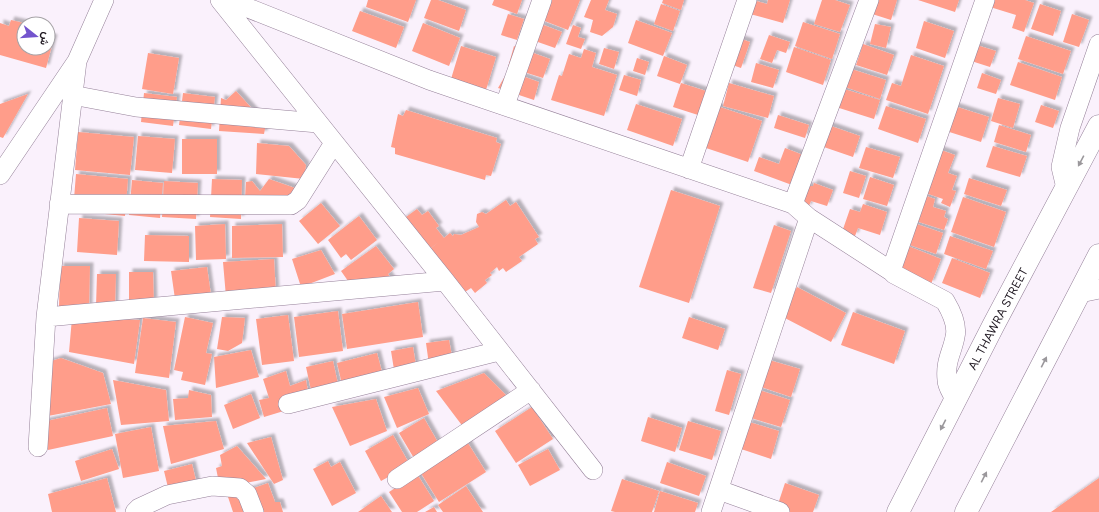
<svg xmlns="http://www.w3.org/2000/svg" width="1099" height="512" font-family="Figtree,Vazirmatn,sans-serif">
<defs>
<filter id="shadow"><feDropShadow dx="3.5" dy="-3.5" stdDeviation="1" flood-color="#0004"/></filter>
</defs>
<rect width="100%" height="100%" fill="#faf1fc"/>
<!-- building -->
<path fill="#ff9d8a" filter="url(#shadow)" d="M368 0H416L408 22 366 7Z
M431 0H438L466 10 459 31 424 18Z
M494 0H522L517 14 492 5Z
M534 0H580L568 30 529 15Z
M591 0H609L605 10 617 14 613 27 602 36 590 32 593 20 584 17Z
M663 0H684L681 10 662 3Z
M753 0 767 4 768 0H790L783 23 750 14Z
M822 0H835L850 5 840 32 814 24Z
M870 0H897L891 20 866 12Z
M918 0H959L955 12Z
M992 0H1025L1034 3 1024 32 1012 28 1016 15 990 7Z
M661 4 680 11 673 31 654 24Z
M1040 4 1061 11 1053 36 1031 29Z
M360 11 404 27 396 48 352 31Z
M508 14 524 19 517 40 501 35Z
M1072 14 1089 20 1079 47 1063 42Z
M11 20 24 23V48H48V36L54 38 46 68 0 55V23L9 26Z
M636 20 672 33 663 56 628 43Z
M924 21 954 31 945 58 916 48Z
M803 22 840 34 832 59 795 46Z
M423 23 460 38 449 66 412 51Z
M541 24 562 32 555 48 535 41Z
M875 24 891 27 886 48 870 44Z
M573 25 581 28 578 37 585 39 581 49 566 44Z
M727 34 750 42 741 68 718 60Z
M769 35 790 42 786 53 777 50 772 63 760 59Z
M1026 36 1071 51 1063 74 1018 59Z
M970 43 996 51 990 67 965 59Z
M863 44 894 55 887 75 856 65Z
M461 46 496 57 486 90 451 79Z
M514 46 550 59 543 78 508 67Z
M794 47 831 60 823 85 786 72Z
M604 48 619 52 614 69 599 64Z
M584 49 596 53 592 67 617 75 604 116 551 100 559 75 562 76 569 54 581 58Z
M148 53 179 58 173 94 142 89Z
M911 55 944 66 928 114 886 100 892 83 901 86Z
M664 56 687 65 680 84 657 76Z
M637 58 649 62 645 75 633 71Z
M1018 62 1062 77 1055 100 1010 85Z
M756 63 779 70 773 88 751 82Z
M848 68 886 80 880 99 842 86Z
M508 71 539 82 534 100 498 88Z
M982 73 1001 80 996 94 977 88Z
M624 75 641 80 637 96 619 90Z
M681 83 706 91 698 115 673 107Z
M729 83 774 96 768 118 723 106Z
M841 88 880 100 874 119 836 107Z
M236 91 266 124 264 134 219 131 221 98 226 100Z
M144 93 177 97 173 126 141 122Z
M183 93 215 97 211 129 179 125Z
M28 94 3 138 0 137V104Z
M998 98 1020 104 1013 128 991 121Z
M636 104 682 119 673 146 627 130Z
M711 104 762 121 748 162 697 145Z
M951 105 989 117 981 142 943 130Z
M1041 105 1059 111 1053 128 1035 122Z
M886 106 926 119 918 143 878 129Z
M406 110 497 138 496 142 501 144 491 176 486 175 485 180 395 154V148L391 147 398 114 403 116Z
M778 115 809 125 805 138 774 128Z
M825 124 860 136 853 157 818 145Z
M999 125 1031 135 1026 152 994 142Z
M78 132 134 137 130 175 75 170Z
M138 136 175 139 172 173 135 170Z
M182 139H217V174H182Z
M257 143 289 146 306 165 304 179 256 174Z
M927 145 955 155 948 173 957 176 952 190 956 191 950 207 941 203 943 199 911 188Z
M993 146 1027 156 1020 177 986 167Z
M866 147 900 157 893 178 859 168Z
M785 148 803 155 792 185 754 171 759 157 779 164Z
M850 171 866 176 859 198 843 193Z
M76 174 128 179 125 216 73 211Z
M870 177 894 185 887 206 863 199Z
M969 178 1007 190 1001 206 964 194Z
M212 179 242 180 241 219 210 217Z
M269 179 295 188 280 213 244 214 246 182 252 181 260 191Z
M132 180 163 183 160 218 129 215Z
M164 181 198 183 196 219 162 217Z
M814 183 833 190 827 206 811 201 808 208 800 205 807 186H813Z
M671 190 720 206 689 303 639 287Z
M912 191 935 199 933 207 946 211 944 217 948 219 944 230 903 217Z
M963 197 1006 212 994 247 951 232Z
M506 200 510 206 516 202 539 237 535 239 538 244 519 257 522 261 506 272 503 268 499 271 497 267 490 273 492 275 485 280 487 283 475 293 471 288 465 292 420 257 450 233 453 236 454 234 461 235 479 227 476 222 477 214 482 212 486 214Z
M321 203 340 226 318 244 299 221Z
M863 204 887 212 880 235 858 228 855 236 842 232 850 209 860 212Z
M417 209 422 215 428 211 439 226 436 228 444 238 419 257 395 225Z
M359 216 377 240 351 260 346 254 341 258 328 240Z
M79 218 119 221 117 255 77 252Z
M905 220 943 233 936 254 898 241Z
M225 224 226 259 196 260 195 226Z
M282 224 283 257 232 258V226Z
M774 225 791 231 771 293 753 288Z
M145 235 189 236V262L144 261Z
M950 236 993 251 986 269 944 254Z
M903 244 941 259 931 284 893 269Z
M376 246 394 269 388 274 395 284 360 298 341 271Z
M321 250 335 274 301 287 292 259Z
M952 258 990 273 980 298 942 283Z
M274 259 276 294 226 297 223 262Z
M60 266H90L89 308 59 307Z
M207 267 212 302 176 306 171 271Z
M129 272H153L154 305 129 306Z
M97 274H116L115 306H96Z
M797 287 846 313 831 342 781 316Z
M418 302 423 337 347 349 342 314Z
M338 311 343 351 299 357 294 317Z
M853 312 905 331 894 364 841 345Z
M288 315 294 361 262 365 256 319Z
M185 317 213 323 206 353 212 354 205 385 181 380 183 372 174 370Z
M222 317 245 318 242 343 228 351 217 349Z
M689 317 725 329 718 350 682 338Z
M72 318 140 320 134 364 69 352Z
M143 318 176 322 169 378 135 373Z
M449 340 452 356 430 372 426 343Z
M413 347 418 378 396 382 391 351Z
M251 350 259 377 216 388 214 357Z
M377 353 386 387 345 397 337 363Z
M61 358 103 373 111 404 48 416V362Z
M769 360 800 369 791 397 761 387Z
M333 361 341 398 314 404 306 367Z
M727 370 741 374 729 415 715 411Z
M286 371 290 386 306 380 310 403 264 417 259 400 269 398 263 379Z
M484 373 507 396 464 428 436 391Z
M113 380 166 390 169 421 121 425Z
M418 388 429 414 397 428 384 397Z
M189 390 211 395 212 417 175 420 173 399 188 398Z
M759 390 790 400 781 427 751 418Z
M251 394 260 418 233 429 224 405Z
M376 399 387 431 350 446 332 407Z
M532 407 553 439 516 463 495 431Z
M107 408 113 436 48 450 42 422Z
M648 417 682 428 675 452 641 441Z
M424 418 440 446 415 460 399 433Z
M216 421 224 449 171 464 163 426Z
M688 421 721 431 712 460 679 450Z
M749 422 779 431 771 459 741 449Z
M151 427 159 471 123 478 115 434Z
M393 435 410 465 381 481 365 451Z
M271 437 283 480 274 484 247 443Z
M466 440 486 472 439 502 419 470Z
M237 446 266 479 220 488 216 468 222 466 220 455Z
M112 449 119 469 81 481 75 461Z
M548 449 560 470 530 486 518 465Z
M328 461 331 467 340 462 356 493 332 506 313 469Z
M667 462 706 476 699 496 660 483Z
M192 464 199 493 171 500 164 471Z
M417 474 434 501 417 512H402L389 492Z
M107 478 116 512H52L48 494Z
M1099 478V512H1051Z
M622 479 659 491 652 512H615L611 511Z
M268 483 275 502H280L283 512H233L228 497Z
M785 483 819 495 813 512H782L776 510Z
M466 486 483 512H443L438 505Z
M660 491 698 503 695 512H654Z
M381 496 392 512H358Z
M434 507 437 512H425Z"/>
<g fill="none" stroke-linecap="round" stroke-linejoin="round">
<defs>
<path id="street" d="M220 0 445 281 593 470
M228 0 429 80 793 204 809 218 891 271 894 274 945 301C951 311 958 325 955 337 952 353 945 361 947 380 947 387 953 394 955 400
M72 95 136 107 318 123
M505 105 542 0
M689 169 747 0
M0 175 77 61 104 0
M1066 188 1061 167 1070 128 1099 44
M59 204 291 205 298 200 334 143
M793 204 869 0
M891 271 985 0
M1080 293 1099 289
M46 317 445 281
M288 404 499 351
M38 447 46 317 77 61
M397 479 531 390
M719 490 780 512
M135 512 139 508 167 495 212 486 240 488 247 494 254 512
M711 512 809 218"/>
<path id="secondary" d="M898 512 993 326 1099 126
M966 512 1099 255"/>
</defs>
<!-- street casing -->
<use href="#street" stroke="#958199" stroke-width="20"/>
<!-- secondary casing -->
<use href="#secondary" stroke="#958199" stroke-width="23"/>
<!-- street -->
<use href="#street" stroke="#fff" stroke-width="19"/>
<!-- secondary -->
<use href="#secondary" stroke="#fff" stroke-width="22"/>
</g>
<!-- one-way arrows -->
<defs><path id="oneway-solid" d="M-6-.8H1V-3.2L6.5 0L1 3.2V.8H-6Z"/></defs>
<g fill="#9b989c">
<use href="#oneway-solid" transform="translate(1081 161) rotate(118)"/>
<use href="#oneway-solid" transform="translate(1044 362) rotate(-63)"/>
<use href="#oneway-solid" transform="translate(943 425) rotate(117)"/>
<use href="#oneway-solid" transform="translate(984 477) rotate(-63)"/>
</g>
<g text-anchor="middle" stroke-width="3.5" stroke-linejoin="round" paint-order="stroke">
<!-- street labels -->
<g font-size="12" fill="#211a23" stroke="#fff">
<text transform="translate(998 319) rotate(-62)" y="4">AL THAWRA STREET</text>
</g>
</g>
<!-- north arrow -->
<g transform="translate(36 36) rotate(107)"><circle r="19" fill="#ffffff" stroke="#a6a3a7"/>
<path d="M0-3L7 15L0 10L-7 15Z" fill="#7354cd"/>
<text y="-6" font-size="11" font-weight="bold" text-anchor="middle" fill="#211a23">ش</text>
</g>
</svg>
